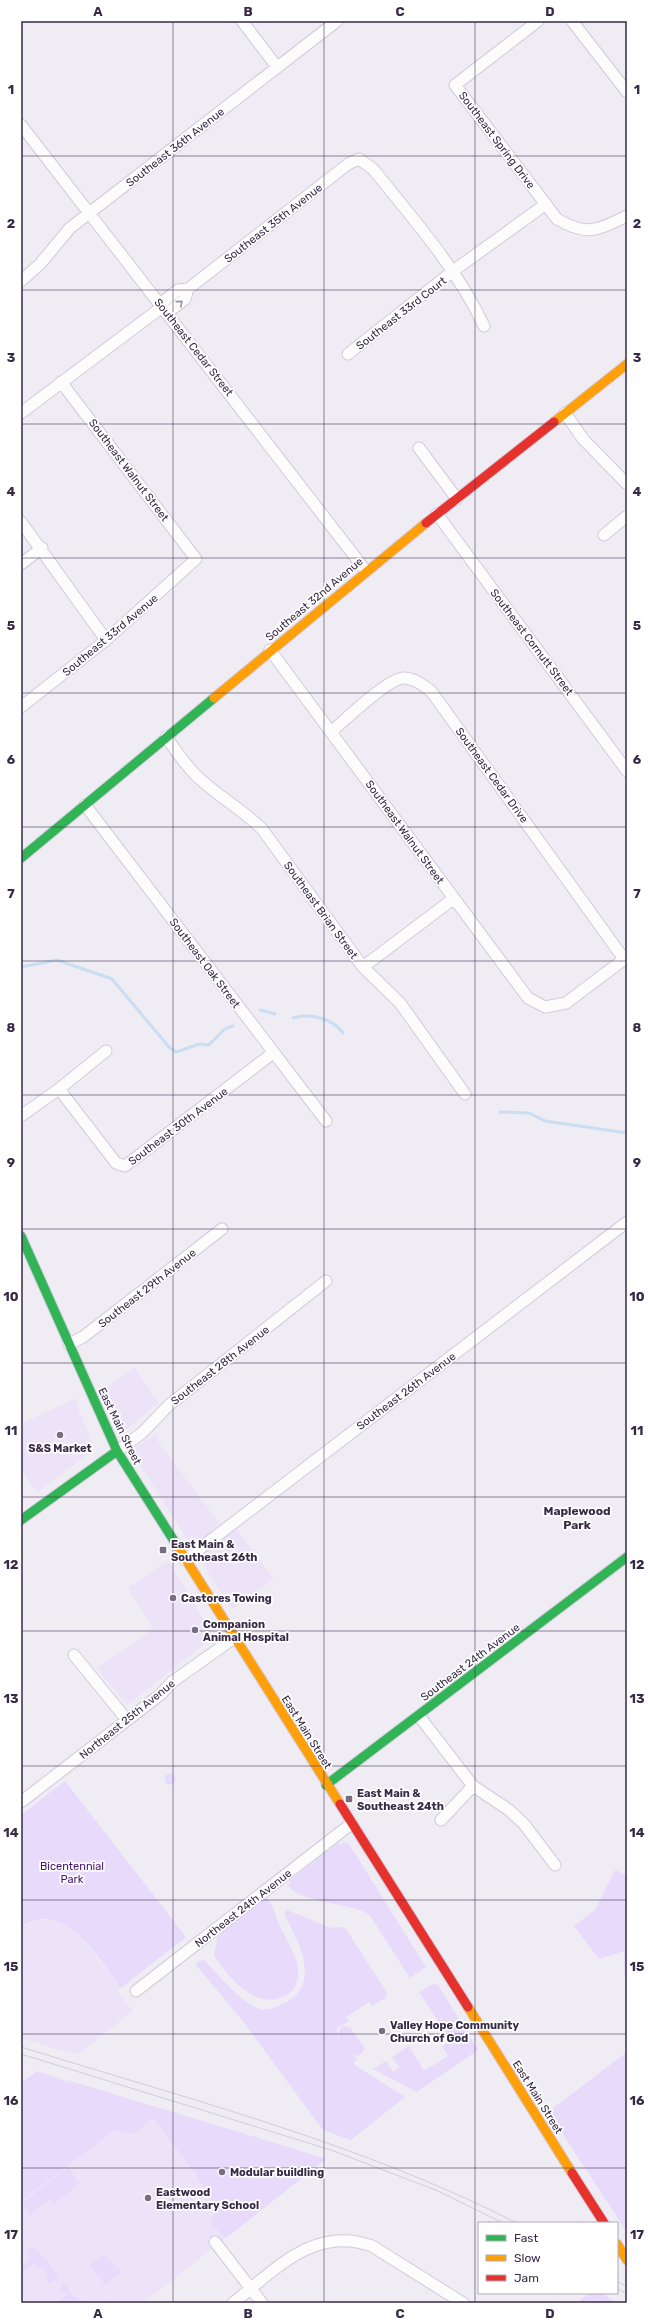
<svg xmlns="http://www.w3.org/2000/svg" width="648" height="2324" font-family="Rubik,sans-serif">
<rect width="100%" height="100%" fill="#efecf4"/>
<!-- built -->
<path fill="#ece3f8" d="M134 1367 159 1403 127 1429H124L119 1428 103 1390Z
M76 1398 77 1406 91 1439 93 1446 91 1452 37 1492 21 1469V1424Z
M160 1432 156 1439 219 1523 238 1531 274 1579 232 1610 134 1455 136 1447Z
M168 1560 211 1632 209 1641 127 1705 97 1668 153 1629 128 1588Z
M39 1920 61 1921 78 1933 121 1988 117 1991 133 2011 77 2055 21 2038V1927Z
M37 2071 270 2141 326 2159 143 2303H21V2083Z"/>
<!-- green -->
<path fill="#e7dafa" d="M164.5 1779a5.5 5.5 0 1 1 11 0a5.5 5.5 0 1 1-11 0Z
M65 1781 186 1937 121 1988C98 1958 66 1897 21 1927V1815Z
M344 1842 349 1844 426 1967 410 1978 369 1914C346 1902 305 1904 288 1886L291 1880 338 1843 340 1845Z
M615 1870 627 1875V1977L624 1974V1951L599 1959 574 1926 595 1910Z
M267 1898C273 1905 276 1917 280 1926 286 1939 296 1954 298 1968 299 1979 296 1989 287 1995 256 2012 231 1979 214 1956L218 1934 261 1900Z
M287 1910 331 1928 342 1927 346 1929 387 1993 385 1998 372 2006 369 2002 346 2017 349 2021 337 2028C335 2044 349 2047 357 2059L353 2064 405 2097 351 2140 323 2130 242 2020 195 1964 203 1959C219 1975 236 1998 257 2008 265 2012 276 2007 283 2004 323 1985 299 1942 284 1914Z
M433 1984 438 1985 478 2050 417 2092 373 2069 386 2061 393 2072 399 2067 392 2057 409 2046 424 2071 448 2056 442 2046 451 2041 419 1992Z
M343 2026 350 2027 365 2049 359 2056C347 2052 330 2036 343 2026Z
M627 2052V2232L548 2112Z
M37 2071 69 2084 70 2081 326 2159 226 2238 211 2224 214 2212 211 2199 194 2171 153 2118 134 2134 115 2130 21 2201V2083Z
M68 2167 80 2183 54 2204 50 2199 30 2215 22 2203Z
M30 2247 38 2250 58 2276V2278L50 2284 46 2279 48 2275 42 2267 38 2269 34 2263 21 2273V2266L29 2260 28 2249Z
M103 2254 122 2272 105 2285 90 2265Z
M63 2284H65L71 2293 85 2303H59L67 2294 60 2291Z
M589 2293H602L617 2303H577Z"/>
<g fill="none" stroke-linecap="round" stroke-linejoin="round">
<!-- stream -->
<path stroke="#c9def3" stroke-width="3" d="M21 967 57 960 112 979 169 1047 176 1052 199 1044 208 1045C218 1038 221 1028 233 1026
M260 1010 275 1014
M293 1018C310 1013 332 1018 343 1033
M500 1112 529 1113 545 1121 627 1133"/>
<defs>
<path id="street" d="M242 21 277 67
M538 21 455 85 557 219C588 237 597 230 627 216
M572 21 627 92
M21 125 366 571
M21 281 40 264 70 228 337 21
M160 304 178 290 188 289 348 164 359 159 373 169C413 219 457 268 484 326
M167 313 185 299 188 289
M348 354 453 271 546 204
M21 413 162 307
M565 413 583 439 627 484
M419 448 457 499
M437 514 627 771
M21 522 106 640
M604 535 627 516
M21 564 42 548
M270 650 528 998 545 1007 566 1003 627 957
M21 707 106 640 196 559 61 382
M331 732C344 721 390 676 405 678 415 679 423 685 431 691L624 959
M166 737C176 750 186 767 199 778 219 797 243 810 262 829L363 967 400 1003 465 1094
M85 805 326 1121
M363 967 453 899
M59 1089 106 1051
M21 1116 59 1089 116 1163 125 1166 273 1053
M69 1344 83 1337 222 1229
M117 1451 142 1433 169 1405 326 1281
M185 1560 627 1222
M74 1655 127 1720
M419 1716 473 1786 509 1810 524 1824 555 1865
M21 1802 161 1694 172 1682 234 1638
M441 1820 473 1786
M136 1991 351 1824
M215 2242 262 2303
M233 2303C275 2270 314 2225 372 2246L463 2303"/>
<path id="fast" d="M21 858 214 698
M21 1236 117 1451 176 1544
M21 1520 117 1451
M326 1785 627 1557"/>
<path id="slow" d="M554 422 627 364
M214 698 426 523
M176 1544 340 1804
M468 2007 572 2173
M617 2244 627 2260"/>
<path id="jam" d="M426 523 554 422
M340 1804 468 2007
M572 2173 604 2223"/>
</defs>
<!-- street casing -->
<use href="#street" stroke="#d2cadc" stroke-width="13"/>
<!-- fast casing -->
<use href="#fast" stroke="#d2cadc" stroke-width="11"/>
<!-- slow casing -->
<use href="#slow" stroke="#d2cadc" stroke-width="11"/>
<!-- jam casing -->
<use href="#jam" stroke="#d2cadc" stroke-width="11"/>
<!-- street -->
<use href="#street" stroke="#fdfcfd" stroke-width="11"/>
<!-- fast -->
<use href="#fast" stroke="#30b455" stroke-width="9"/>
<!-- slow -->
<use href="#slow" stroke="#ff9f0a" stroke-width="9"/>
<!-- jam -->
<use href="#jam" stroke="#e5322d" stroke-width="9"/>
<!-- tram -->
<path stroke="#d1cfd4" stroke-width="1" d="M21 2047C188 2099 360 2143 517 2223
M21 2054 331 2150 438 2191 503 2223
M617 2281 627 2287
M617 2288 627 2294"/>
</g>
<!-- one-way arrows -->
<defs><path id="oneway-chevron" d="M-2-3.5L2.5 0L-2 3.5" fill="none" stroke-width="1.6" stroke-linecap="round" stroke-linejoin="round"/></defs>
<use stroke="#9a93a2" href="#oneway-chevron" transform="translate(180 303) rotate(-40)"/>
<!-- grid -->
<path fill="none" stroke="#372a47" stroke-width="1" stroke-opacity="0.55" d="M173 21V2303M324 21V2303M475 21V2303M21 156H627M21 290H627M21 424H627M21 558H627M21 693H627M21 827H627M21 961H627M21 1095H627M21 1229H627M21 1363H627M21 1497H627M21 1631H627M21 1766H627M21 1900H627M21 2034H627M21 2168H627"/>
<!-- markers -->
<g fill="#776e84" stroke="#fff" stroke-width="1.5">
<circle cx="60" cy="1435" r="4"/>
<rect x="159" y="1546" width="8" height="8" rx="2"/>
<circle cx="173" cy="1598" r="4"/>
<circle cx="195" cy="1630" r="4"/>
<rect x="345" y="1795" width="8" height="8" rx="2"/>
<circle cx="382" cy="2031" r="4"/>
<circle cx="222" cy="2172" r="4"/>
<circle cx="148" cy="2198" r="4"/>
</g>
<g text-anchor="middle" stroke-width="3.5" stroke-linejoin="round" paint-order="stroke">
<!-- street labels -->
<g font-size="11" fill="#372a47" stroke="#fff">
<text transform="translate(497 140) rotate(53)" y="4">Southeast Spring Drive</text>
<text transform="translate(175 147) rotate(-38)" y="4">Southeast 36th Avenue</text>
<text transform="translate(273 223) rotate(-38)" y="4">Southeast 35th Avenue</text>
<text transform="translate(401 313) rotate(-38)" y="4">Southeast 33rd Court</text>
<text transform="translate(194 347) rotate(52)" y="4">Southeast Cedar Street</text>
<text transform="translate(129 470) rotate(53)" y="4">Southeast Walnut Street</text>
<text transform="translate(314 599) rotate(-40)" y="4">Southeast 32nd Avenue</text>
<text transform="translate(110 635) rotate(-40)" y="4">Southeast 33rd Avenue</text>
<text transform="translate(532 642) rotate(53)" y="4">Southeast Cornutt Street</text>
<text transform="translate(492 775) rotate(54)" y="4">Southeast Cedar Drive</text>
<text transform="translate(405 832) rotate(54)" y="4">Southeast Walnut Street</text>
<text transform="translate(321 910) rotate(54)" y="4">Southeast Brian Street</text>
<text transform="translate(205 963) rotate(53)" y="4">Southeast Oak Street</text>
<text transform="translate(178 1126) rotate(-37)" y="4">Southeast 30th Avenue</text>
<text transform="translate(147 1288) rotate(-38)" y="4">Southeast 29th Avenue</text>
<text transform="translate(220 1365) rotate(-38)" y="4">Southeast 28th Avenue</text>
<text transform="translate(406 1391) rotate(-37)" y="4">Southeast 26th Avenue</text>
<text transform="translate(120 1426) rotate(64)" y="4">East Main Street</text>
<text transform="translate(470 1662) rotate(-37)" y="4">Southeast 24th Avenue</text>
<text transform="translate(127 1719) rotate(-39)" y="4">Northeast 25th Avenue</text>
<text transform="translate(307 1732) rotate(58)" y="4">East Main Street</text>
<text transform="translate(243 1908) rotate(-38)" y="4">Northeast 24th Avenue</text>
<text transform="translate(538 2097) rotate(58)" y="4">East Main Street</text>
</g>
<!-- poi labels -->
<g font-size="11" font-weight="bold" fill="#372a47" stroke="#fff" text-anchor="start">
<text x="60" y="1452" text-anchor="middle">S&amp;S Market</text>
<text x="171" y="1548">East Main &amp;<tspan x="171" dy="13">Southeast 26th</tspan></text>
<text x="181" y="1602">Castores Towing</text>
<text x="203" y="1628">Companion<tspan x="203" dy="13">Animal Hospital</tspan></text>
<text x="357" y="1797">East Main &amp;<tspan x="357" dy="13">Southeast 24th</tspan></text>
<text x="390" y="2029">Valley Hope Community<tspan x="390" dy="13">Church of God</tspan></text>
<text x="230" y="2176">Modular buildling</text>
<text x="156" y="2196">Eastwood<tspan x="156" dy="13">Elementary School</tspan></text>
</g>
<!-- park labels -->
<g font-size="11" fill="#4b1275" stroke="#fff">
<text x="72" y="1870">Bicentennial<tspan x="72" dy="13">Park</tspan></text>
</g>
<!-- neighbourhood labels -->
<g font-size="12" font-weight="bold" fill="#372a47" stroke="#fff">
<text x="577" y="1515">Maplewood<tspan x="577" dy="14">Park</tspan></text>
</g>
</g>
<!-- border -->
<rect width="648" height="2324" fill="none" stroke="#ffffff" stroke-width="44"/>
<!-- legend -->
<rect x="478" y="2222" width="140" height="72" fill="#ffffff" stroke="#afaab5"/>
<rect x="486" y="2235" width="20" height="6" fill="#30b455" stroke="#afaab5"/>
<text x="514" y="2242" font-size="12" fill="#372a47">Fast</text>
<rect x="486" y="2255" width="20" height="6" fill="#ff9f0a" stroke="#afaab5"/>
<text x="514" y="2262" font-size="12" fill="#372a47">Slow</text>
<rect x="486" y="2275" width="20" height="6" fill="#e5322d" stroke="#afaab5"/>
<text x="514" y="2282" font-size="12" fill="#372a47">Jam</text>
<rect x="22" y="22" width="604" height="2280" fill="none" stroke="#372a47" stroke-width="1.5"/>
<g font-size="13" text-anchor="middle" font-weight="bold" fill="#372a47">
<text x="98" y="16">A</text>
<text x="248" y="16">B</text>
<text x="400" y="16">C</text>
<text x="550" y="16">D</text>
<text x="11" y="94">1</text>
<text x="637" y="94">1</text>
<text x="11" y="228">2</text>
<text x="637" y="228">2</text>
<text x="11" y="362">3</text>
<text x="637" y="362">3</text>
<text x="11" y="496">4</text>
<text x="637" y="496">4</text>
<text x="11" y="630">5</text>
<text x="637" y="630">5</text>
<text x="11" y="764">6</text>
<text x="637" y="764">6</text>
<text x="11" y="898">7</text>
<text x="637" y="898">7</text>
<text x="11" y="1032">8</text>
<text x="637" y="1032">8</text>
<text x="11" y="1167">9</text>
<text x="637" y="1167">9</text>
<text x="11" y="1301">10</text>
<text x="637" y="1301">10</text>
<text x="11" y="1435">11</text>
<text x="637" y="1435">11</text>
<text x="11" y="1569">12</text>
<text x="637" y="1569">12</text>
<text x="11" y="1703">13</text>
<text x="637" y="1703">13</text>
<text x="11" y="1837">14</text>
<text x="637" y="1837">14</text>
<text x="11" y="1971">15</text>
<text x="637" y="1971">15</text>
<text x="11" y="2105">16</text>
<text x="637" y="2105">16</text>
<text x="11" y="2239">17</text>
<text x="637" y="2239">17</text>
<text x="98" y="2318">A</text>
<text x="248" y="2318">B</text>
<text x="400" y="2318">C</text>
<text x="550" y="2318">D</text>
</g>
</svg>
